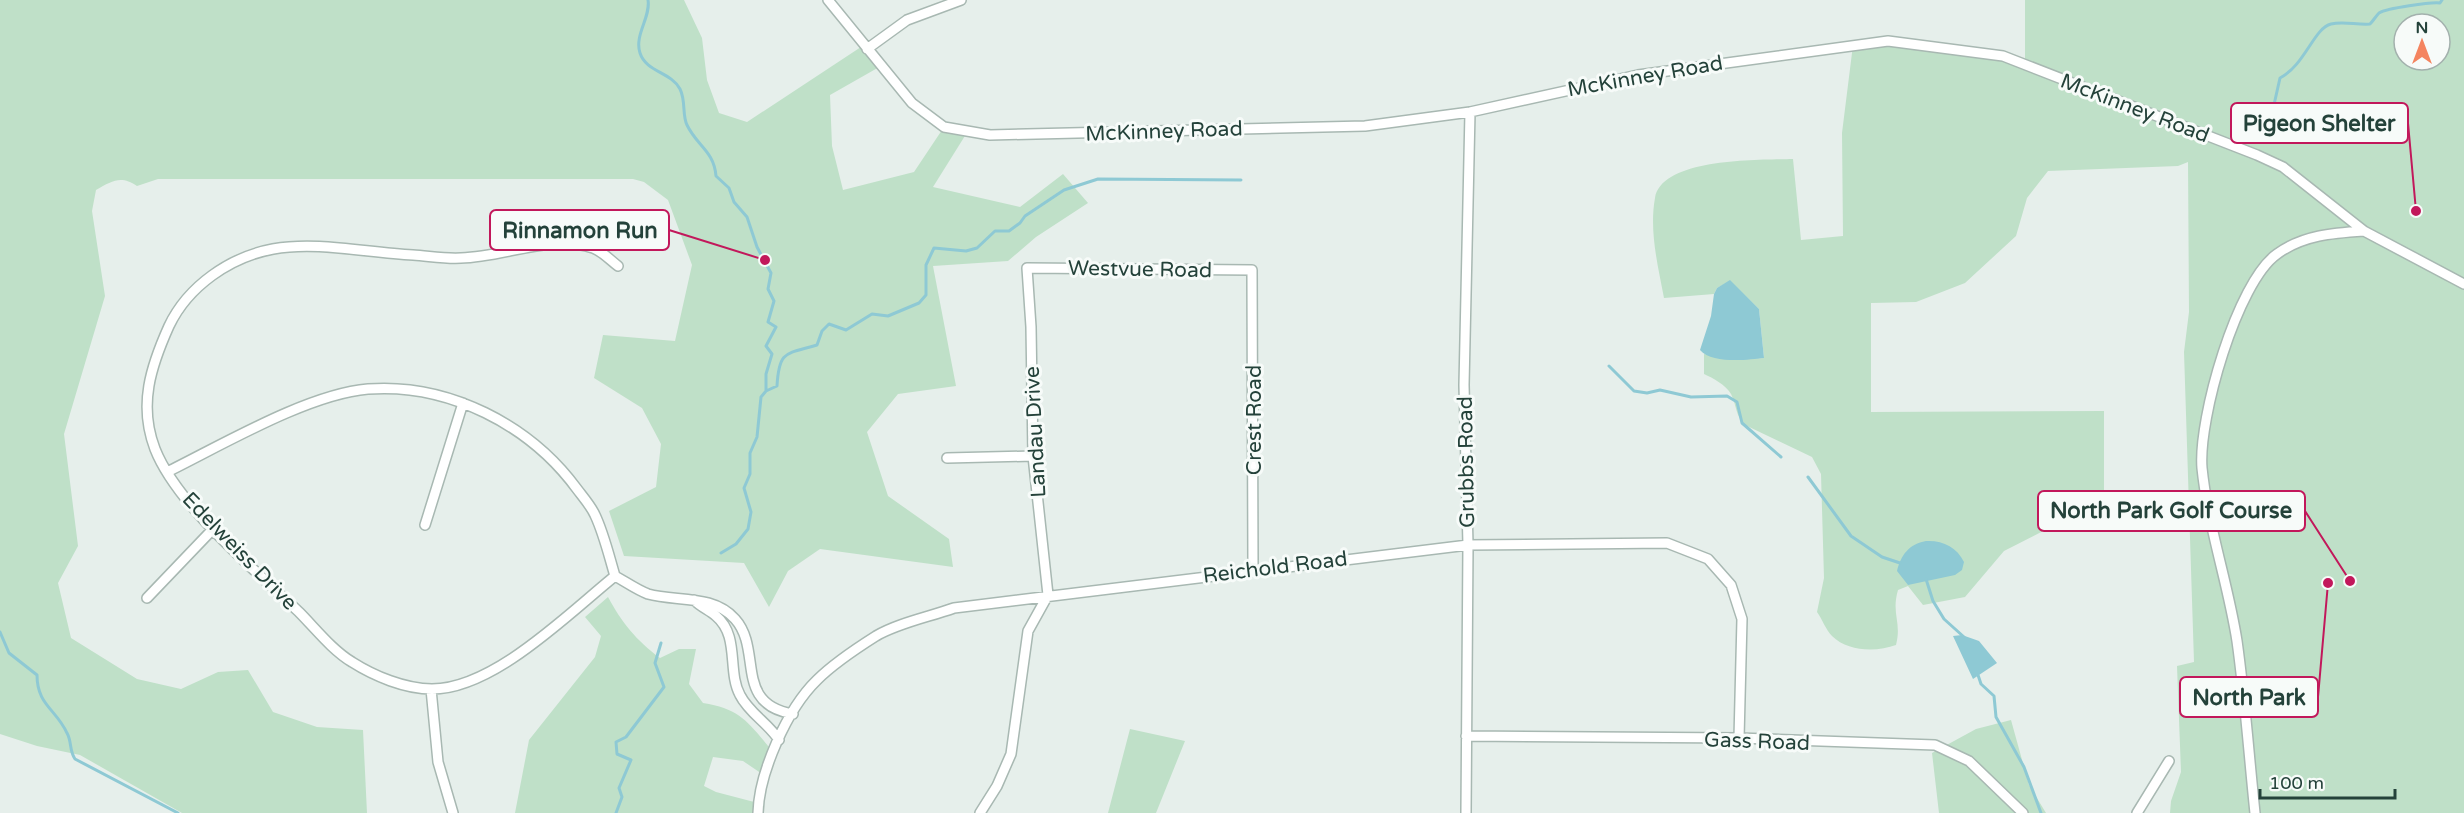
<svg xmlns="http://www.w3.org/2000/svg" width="2464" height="813" font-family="'Varela Round',sans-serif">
<rect width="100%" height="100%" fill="#e6efeb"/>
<!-- green -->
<path fill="#bfe0c8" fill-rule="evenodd" d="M0 0H684L702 38 707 80 719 113 747 122 864 45 881 66 830 95 832 146 843 190 914 172 944 127 968 131 933 187 1020 207 1063 174 1088 203 1036 237 1008 261 933 266 956 386 898 394 867 432 888 496 949 539 953 567 820 549 788 571 769 607 744 563 624 556 609 511 656 487 661 444 642 408 594 378 603 335 675 341 692 265 668 200 644 182 633 179H158L137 186C121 175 112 181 96 190L92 211 105 296 64 434 78 546 58 583 71 638 137 679 181 689 218 672 248 670 273 712 317 727 363 730 367 813H182L80 755 37 746 0 734Z
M2025 0H2464V813H2170L2171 801 2181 772 2177 666 2194 662 2184 352 2189 312 2188 162 2178 166 2048 171 2027 198 2016 236 1965 283 1916 302 1871 303V412L2104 411V492L2057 524 2004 551 1965 597 1923 605 1908 586 1898 590C1891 614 1902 622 1896 645 1877 652 1848 652 1832 636 1826 630 1822 619 1817 612L1824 578 1821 474 1812 457 1745 425C1735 415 1737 406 1731 394 1726 385 1713 378 1704 374V354L1749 359 1764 358 1759 309 1730 281 1717 288 1714 294 1664 298C1658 266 1649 231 1655 198 1662 157 1762 160 1793 159L1801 240 1843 236 1842 133 1853 45 1888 41 2025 62ZM2404 24H2440V60H2404Z
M608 597C622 623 636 640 660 658L679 649H696L689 684 703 703C741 709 749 723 773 752L765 776 743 761 713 757 704 786 716 792 758 803V813H515L529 740 595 657 601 636 585 617Z
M2011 720 2029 785 2046 813H1939L1932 753 1976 729Z
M1130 729 1185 741 1156 813H1108Z"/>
<!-- water -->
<path fill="#8ec9d4" d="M1730 280 1759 309 1764 358C1747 360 1712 364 1700 350L1711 316 1714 294 1717 288Z
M1926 541C1942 540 1957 547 1964 562L1962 570 1955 575 1908 585 1897 571C1901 555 1909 544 1926 541Z
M1962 635 1979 641 1997 663 1973 679 1953 636Z"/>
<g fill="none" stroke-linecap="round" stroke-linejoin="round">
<!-- stream -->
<path stroke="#8ec9d4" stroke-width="3" d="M648 0C651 17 634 35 640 53 646 72 671 72 680 89 686 101 682 115 687 125 697 146 714 151 716 176L729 188 734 202 747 217 757 247 771 273 768 289 774 301 768 322 776 327 766 346 772 354 766 374V391L761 397 757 437 750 453V474L744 488 751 512 748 529 736 544 721 553
M2256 142 2271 118 2280 78C2305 65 2314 28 2331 24 2343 21 2357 25 2370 24 2373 21 2376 16 2379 13 2387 8 2431 2 2440 3L2442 0
M1609 366 1634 391 1647 393 1660 390 1691 397 1727 396 1737 402 1742 423 1781 457
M766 391 777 386C779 350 786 354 817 345L822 331 829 324 846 330 872 314 888 316 919 303 926 295V265L934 248 966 251 977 248 995 231H1009L1020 223 1025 216 1064 190 1098 179 1241 180
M1808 477 1851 536 1882 557 1900 563
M1926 579 1933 601 1944 619 1964 637
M0 632 9 653 37 675C37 705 56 709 67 733 72 742 69 750 75 759L178 813
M1978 675 1981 684 1994 696 1996 717 2024 767 2041 813
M616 813 622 797 619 788 631 760 617 754 616 742 626 737 664 687 655 663 661 643"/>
<defs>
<path id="minor" d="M828 0 912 103 944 127 990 135 1365 126 1470 112 1638 75 1888 41 2003 56 2257 155 2283 167 2364 231 2464 284
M867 49 907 20 961 0
M947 458 1033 456
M167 472C222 445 308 394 368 389 449 383 530 425 577 489 583 497 591 506 595 515 604 534 609 556 615 576 626 582 637 590 648 594 676 602 713 594 735 619 763 650 733 704 793 714
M425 525 463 403
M615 576C569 613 494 689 432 689 405 689 374 676 352 662 332 650 315 628 299 612 255 570 177 505 155 449 138 405 151 366 169 326 188 286 230 257 273 249 318 241 367 253 413 255 429 256 445 259 461 258 506 257 549 234 593 248 602 251 610 260 618 266
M147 598 213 529
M694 600C701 607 709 610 716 616 740 636 727 671 740 695 749 713 768 723 779 740
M431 689 438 762 453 813
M1466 736 1739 738 1935 745 1969 761 2023 813
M758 813C759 773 787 709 817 680 833 664 857 648 876 636 898 623 929 617 954 608L1468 545 1667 543 1708 559 1731 585 1742 619 1739 738
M980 813 997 786 1011 754 1028 631 1048 595 1033 456 1031 327 1027 268 1252 270 1253 569
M1466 813 1468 545 1464 385 1470 112
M2137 813 2169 761
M2255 813C2249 756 2245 698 2237 641 2228 583 2208 527 2202 468 2198 419 2237 282 2277 254 2303 235 2333 233 2364 231"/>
</defs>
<!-- minor casing -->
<use href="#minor" stroke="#a8b8b2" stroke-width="12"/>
<!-- minor -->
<use href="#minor" stroke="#fff" stroke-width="9"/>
</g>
<g text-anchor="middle" stroke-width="6" stroke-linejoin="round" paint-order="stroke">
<!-- street labels -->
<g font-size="21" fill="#24423a" stroke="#f7fbf9">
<text transform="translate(1645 76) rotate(-10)" y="7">McKinney Road</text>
<text transform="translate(2135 108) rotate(21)" y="7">McKinney Road</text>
<text transform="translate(1164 131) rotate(-2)" y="7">McKinney Road</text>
<text transform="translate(1140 269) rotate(1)" y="7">Westvue Road</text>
<text transform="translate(1254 420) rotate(-90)" y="7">Crest Road</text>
<text transform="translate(1035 432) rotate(-93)" y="7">Landau Drive</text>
<text transform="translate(1466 462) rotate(-91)" y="7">Grubbs Road</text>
<text transform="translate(240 551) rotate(46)" y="7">Edelweiss Drive</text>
<text transform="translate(1275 567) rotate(-7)" y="7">Reichold Road</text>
<text transform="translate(1757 741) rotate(2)" y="7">Gass Road</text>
</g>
</g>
<!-- callouts -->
<path fill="none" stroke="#c2185b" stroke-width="2" d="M2416 211L2408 123M765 260L669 230M2350 581L2305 511M2328 583L2318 697"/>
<g fill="#c2185b" stroke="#f7fbf9" stroke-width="2">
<circle cx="2416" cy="211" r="6"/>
<circle cx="765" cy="260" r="6"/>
<circle cx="2350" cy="581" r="6"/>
<circle cx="2328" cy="583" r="6"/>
</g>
<g fill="#f7fbf9" stroke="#c2185b" stroke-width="2">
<rect x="2231" y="103" width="177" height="40" rx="6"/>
<rect x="490" y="210" width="179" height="40" rx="6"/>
<rect x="2038" y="491" width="267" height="40" rx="6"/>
<rect x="2180" y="677" width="138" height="40" rx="6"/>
</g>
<g font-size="22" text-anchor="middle" font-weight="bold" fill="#24423a">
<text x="2319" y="131">Pigeon Shelter</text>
<text x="580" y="238">Rinnamon Run</text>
<text x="2171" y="518">North Park Golf Course</text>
<text x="2249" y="705">North Park</text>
</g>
<!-- north arrow -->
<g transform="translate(2422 42)"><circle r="28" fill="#f7fbf9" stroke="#a3b1ad" stroke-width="1.5"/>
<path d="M0-4.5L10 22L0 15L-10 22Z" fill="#f4845f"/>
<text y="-9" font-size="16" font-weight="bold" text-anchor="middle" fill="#24423a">N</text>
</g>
<!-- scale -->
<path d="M2260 789v9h135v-9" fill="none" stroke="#24423a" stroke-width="3"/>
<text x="2269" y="789" font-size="18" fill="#24423a" stroke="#f7fbf9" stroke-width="4.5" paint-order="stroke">100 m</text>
</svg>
